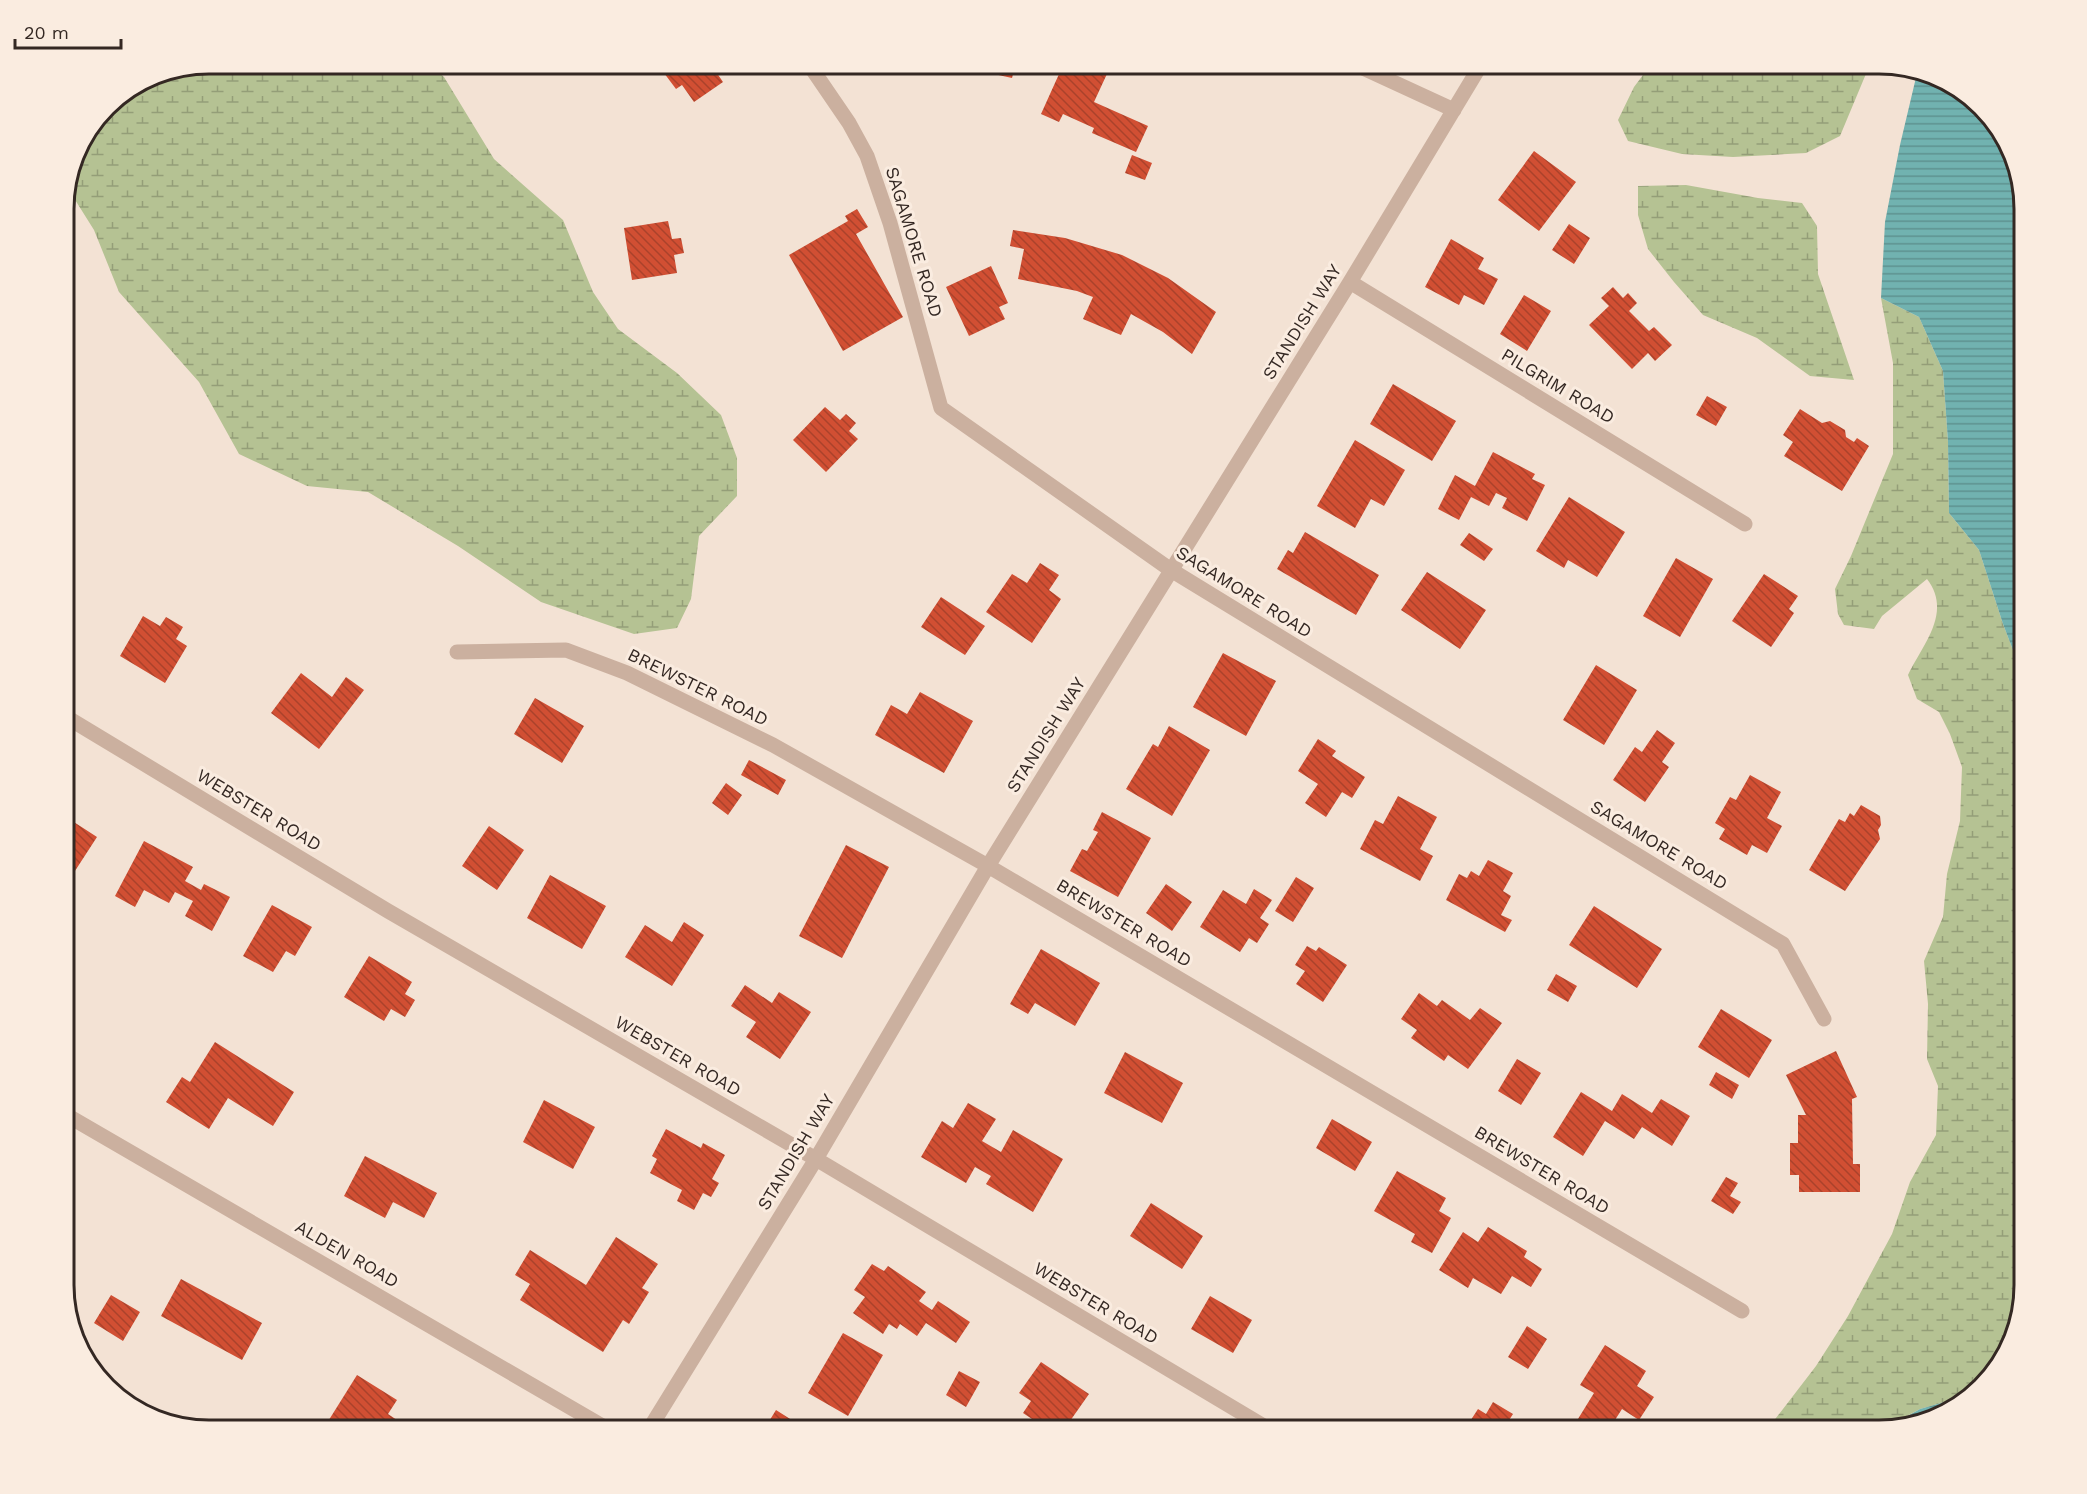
<svg xmlns="http://www.w3.org/2000/svg" width="2087" height="1494" font-family="'Work Sans',sans-serif">
<defs>
<pattern id="wetland-marsh" width="20" height="14" patternUnits="userSpaceOnUse" patternTransform="scale(1.5)"><rect width="20" height="14" fill="#b5c293"/><path d="M1 5h8M5 5V1M11 12h8M15 12V8" fill="none" stroke="#949e78"/></pattern>
<pattern id="water-rules" width="6" height="5" patternUnits="userSpaceOnUse" patternTransform="scale(1.5)"><rect width="6" height="5" fill="#71b2b0"/><path d="M0 2.5h6" fill="none" stroke="#5e918f"/></pattern>
<pattern id="building-back-hatch" width="6" height="6" patternUnits="userSpaceOnUse" patternTransform="scale(1.5)"><rect width="6" height="6" fill="#d14f33"/><path d="M-1 5l2 2M0 0l6 6M5-1l2 2" fill="none" stroke="#aa422b"/></pattern>
</defs>
<rect width="100%" height="100%" fill="#f3e2d4"/>
<!-- wetland -->
<path fill="url(#wetland-marsh)" d="M208 63H428L444 77 494 159 563 220 593 292 618 329 677 373 721 415 737 458V496L699 536 691 599 677 628 634 634 541 602 458 546 368 492 307 486 239 454 199 382 119 292 94 230 67 187 78 144 112 99 153 74Z
M1652 63H1868V69L1840 136 1806 153 1733 157 1682 154 1628 141 1618 120 1634 87Z
M1686 185 1758 198 1802 203 1817 226 1818 274 1854 380 1810 376 1757 338 1703 315 1674 282 1648 249 1638 215V186Z
M1881 298 1919 317 1943 371 1948 442 1949 513 1979 550 2003 624 2024 679V1286L2016 1333 1994 1374 1969 1395 1920 1409 1879 1431H1766L1816 1366 1848 1316 1892 1234 1910 1182 1936 1135 1938 1086 1927 1059 1928 1004 1924 961 1943 917 1947 874 1960 821 1962 767 1950 734 1939 712 1917 699 1908 675C1922 645 1953 613 1927 579L1882 616 1874 629 1844 625 1838 614 1835 589 1851 556 1893 454V363Z"/>
<!-- water -->
<path fill="url(#water-rules)" d="M1918 69 1925 71 1967 93 2009 144 2024 208V679L2003 624 1979 550 1949 513 1948 442 1943 371 1919 317 1881 298 1885 222 1900 145Z
M1969 1395 1943 1416 1883 1430 1920 1409Z"/>
<!-- building -->
<path fill="url(#building-back-hatch)" d="M678 63H710L723 82 694 102 682 85 676 89 664 73Z
M944 63H1016L1012 78Z
M1064 63H1112L1094 102 1148 126 1136 152 1092 133 1094 128 1063 114 1059 122 1041 114Z
M1534 151 1576 182 1539 231 1498 200Z
M1132 155 1152 163 1145 180 1125 173Z
M857 209 868 227 856 234 903 317 843 351 789 255 848 221 845 216Z
M668 221 672 239 681 238 684 253 674 255 677 273 632 280 624 228Z
M1569 224 1590 238 1574 264 1552 250Z
M1013 230 1065 238 1122 255 1168 278 1216 312 1192 354 1163 332 1131 314 1121 335 1083 319 1093 297 1077 291 1018 279 1024 249 1010 246Z
M1451 239 1484 258 1478 269 1498 279 1484 305 1464 295 1459 305 1425 287Z
M991 266 1008 303 999 307 1005 319 969 336 946 287Z
M1613 287 1623 298 1628 293 1637 303 1629 311 1649 331 1654 327 1672 345 1655 361 1648 353 1632 369 1589 325 1609 306 1601 298Z
M1524 295 1551 311 1527 351 1500 334Z
M1393 384 1456 421 1432 461 1370 424Z
M1707 396 1727 407 1716 426 1696 415Z
M825 407 840 420 846 414 856 423 849 431 858 439 826 472 793 440Z
M1800 409 1822 423 1830 421 1845 430 1846 437 1854 442 1857 438 1869 446 1842 491 1784 456 1793 442 1783 435Z
M1355 440 1405 470 1384 506 1371 499 1355 528 1317 506Z
M1493 452 1535 474 1532 479 1545 485 1527 521 1502 508 1507 498 1496 493 1489 506 1471 497 1459 520 1438 509 1455 475 1475 486Z
M1569 497 1625 532 1597 577 1568 560 1564 568 1536 551Z
M1305 532 1379 575 1356 615 1277 569 1288 550 1293 553Z
M1469 533 1493 549 1484 561 1460 545Z
M1676 558 1713 579 1680 637 1643 616Z
M1040 563 1059 575 1049 590 1061 599 1032 643 986 612 1012 574 1027 583Z
M1427 572 1486 610 1460 649 1401 610Z
M63 574 75 582 63 599Z
M1764 574 1798 596 1789 609 1794 613 1771 647 1732 621Z
M941 597 985 626 965 655 921 627Z
M143 616 160 626 166 617 183 627 176 639 187 646 165 683 120 656Z
M1223 653 1276 681 1246 736 1193 707Z
M1596 665 1637 690 1604 745 1563 720Z
M301 673 332 697 346 677 364 690 319 749 271 713Z
M920 692 973 721 944 773 875 735 891 705 907 714Z
M535 698 584 726 562 763 514 734Z
M1169 726 1210 750 1172 816 1126 789 1153 744 1158 747Z
M1657 730 1675 743 1662 762 1669 767 1645 802 1613 780 1635 747 1642 752Z
M1318 739 1336 751 1332 756 1365 777 1352 798 1342 792 1326 817 1305 803 1318 784 1298 771Z
M749 760 786 780 778 795 741 775Z
M1750 775 1781 792 1767 818 1782 826 1767 853 1752 845 1747 855 1719 839 1725 829 1715 823 1730 797 1736 800Z
M726 783 742 795 728 815 712 803Z
M1398 796 1437 817 1420 849 1433 856 1420 881 1360 849 1375 820 1383 824Z
M1861 805 1880 816 1881 825 1878 830 1880 839 1845 891 1809 870 1839 819 1845 822 1850 813 1854 816Z
M1102 812 1151 838 1118 897 1070 871 1082 849 1087 851 1098 832 1093 830Z
M63 815 97 837 73 874 63 867Z
M489 826 524 850 497 890 462 866Z
M144 841 193 867 185 881 201 890 204 884 230 897 212 931 185 916 193 901 175 892 169 903 144 890 135 907 115 896Z
M846 845 889 867 842 958 799 936Z
M1488 860 1513 873 1503 891 1511 896 1501 915 1512 920 1505 932 1446 900 1459 874 1467 878 1471 871 1479 876Z
M550 875 606 906 582 949 527 918Z
M1296 877 1314 888 1293 922 1275 911Z
M1166 884 1192 902 1172 931 1146 913Z
M1254 889 1272 900 1260 918 1269 924 1257 943 1249 938 1240 952 1200 927 1223 890 1246 904Z
M272 905 312 927 295 956 286 951 273 972 243 956Z
M1594 906 1662 949 1637 988 1569 945Z
M684 922 704 935 672 986 625 957 645 925 672 942Z
M1307 946 1316 951 1319 947 1347 965 1323 1002 1296 984 1305 971 1295 965Z
M1041 949 1100 983 1075 1026 1035 1003 1028 1014 1010 1004Z
M369 956 412 982 405 994 415 1000 405 1017 391 1009 384 1021 344 997Z
M1556 974 1577 986 1568 1002 1547 990Z
M745 985 772 1003 779 992 811 1012 780 1059 746 1037 756 1022 731 1006Z
M1419 993 1437 1006 1442 1000 1470 1020 1480 1008 1502 1023 1468 1069 1448 1055 1444 1061 1411 1038 1417 1030 1401 1019Z
M1721 1009 1772 1040 1749 1078 1698 1047Z
M215 1042 294 1092 273 1126 228 1098 209 1129 166 1102 182 1077 190 1082Z
M1836 1051 1857 1097 1852 1099 1853 1164H1860V1192H1799V1175H1790V1143H1798V1115H1806L1786 1075Z
M1125 1052 1183 1083 1162 1123 1104 1093Z
M1517 1059 1541 1073 1521 1105 1498 1091Z
M1716 1072 1739 1085 1732 1099 1709 1085Z
M1581 1092 1612 1111 1622 1094 1652 1113 1661 1099 1690 1116 1672 1146 1642 1127 1634 1139 1605 1121 1583 1156 1553 1137Z
M544 1100 595 1127 573 1169 523 1142Z
M968 1103 996 1119 982 1141 1001 1152 1013 1130 1063 1159 1033 1212 986 1184 991 1176 975 1167 966 1183 921 1157 942 1121 953 1128Z
M1332 1119 1372 1142 1355 1171 1316 1148Z
M666 1129 701 1148 703 1143 725 1155 712 1179 719 1183 711 1197 703 1193 694 1210 677 1201 682 1190 650 1173 657 1159 652 1156Z
M365 1156 437 1193 424 1218 393 1202 385 1218 344 1196Z
M1397 1171 1446 1198 1439 1211 1451 1218 1432 1253 1411 1242 1415 1234 1374 1211Z
M1726 1177 1738 1183 1730 1196 1741 1202 1733 1214 1711 1201Z
M1151 1203 1203 1236 1182 1269 1130 1236Z
M1488 1227 1527 1251 1524 1257 1542 1269 1531 1287 1512 1276 1501 1294 1473 1278 1468 1288 1439 1270 1463 1232 1478 1242Z
M616 1237 658 1264 642 1288 649 1292 629 1324 623 1320 603 1352 520 1300 530 1284 515 1275 530 1250 586 1285Z
M872 1264 884 1271 888 1266 926 1292 919 1301 932 1310 938 1301 970 1322 956 1343 926 1323 917 1336 900 1324 897 1329 889 1324 883 1334 853 1313 865 1297 854 1290Z
M181 1279 262 1323 242 1360 161 1316Z
M111 1295 140 1312 123 1341 94 1323Z
M1210 1296 1252 1320 1233 1353 1191 1329Z
M1527 1326 1547 1339 1528 1369 1508 1357Z
M843 1333 883 1355 848 1416 808 1393Z
M1605 1345 1646 1371 1637 1386 1654 1397 1639 1420 1622 1409 1615 1420 1632 1431H1578L1573 1427 1594 1393 1580 1385Z
M1041 1362 1089 1394 1063 1431H1050L1023 1413 1031 1401 1019 1393Z
M959 1371 980 1382 966 1407 946 1395Z
M357 1375 397 1400 388 1414 397 1420 390 1431H366L357 1426 354 1431H322Z
M1493 1402 1513 1414 1502 1431H1448L1453 1421 1465 1429 1478 1409 1486 1414Z
M776 1410 809 1431H763Z"/>
<g fill="none" stroke-linecap="round" stroke-linejoin="round">
<!-- minor -->
<path stroke="#cbb09f" stroke-width="15" d="M808 63 849 123 867 156 890 223 941 408 1171 570 1783 944 1824 1019
M1352 63 1454 110
M1350 282 1745 524
M457 652 566 650 627 673 773 745 988 866 1742 1311
M63 715 388 911 816 1159 1272 1431
M63 1113 611 1431
M648 1431 816 1159 988 866 1350 282 1482 63"/>
</g>
<g text-anchor="middle" stroke-width="6" stroke-linejoin="round" paint-order="stroke">
<!-- street labels -->
<g font-size="18" fill="#342823" stroke="#faece0">
<text transform="translate(914 242) rotate(73)" y="6">SAGAMORE ROAD</text>
<text transform="translate(1302 322) rotate(-58)" y="6">STANDISH WAY</text>
<text transform="translate(1558 386) rotate(31)" y="6">PILGRIM ROAD</text>
<text transform="translate(1244 592) rotate(32)" y="6">SAGAMORE ROAD</text>
<text transform="translate(698 687) rotate(26)" y="6">BREWSTER ROAD</text>
<text transform="translate(1046 735) rotate(-58)" y="6">STANDISH WAY</text>
<text transform="translate(259 810) rotate(31)" y="6">WEBSTER ROAD</text>
<text transform="translate(1659 845) rotate(31)" y="6">SAGAMORE ROAD</text>
<text transform="translate(1124 923) rotate(31)" y="6">BREWSTER ROAD</text>
<text transform="translate(678 1056) rotate(30)" y="6">WEBSTER ROAD</text>
<text transform="translate(796 1152) rotate(-59)" y="6">STANDISH WAY</text>
<text transform="translate(1542 1170) rotate(31)" y="6">BREWSTER ROAD</text>
<text transform="translate(347 1254) rotate(30)" y="6">ALDEN ROAD</text>
<text transform="translate(1096 1303) rotate(31)" y="6">WEBSTER ROAD</text>
</g>
</g>
<!-- crop -->
<path d="M0 0H2087V1494H0ZM209 74H1879A135 135 0 0 1 2014 209V1285A135 135 0 0 1 1879 1420H209A135 135 0 0 1 74 1285V209A135 135 0 0 1 209 74Z" fill="#faece0" fill-rule="evenodd"/>
<path fill="none" stroke="#342823" stroke-width="3" d="M209 74H1879A135 135 0 0 1 2014 209V1285A135 135 0 0 1 1879 1420H209A135 135 0 0 1 74 1285V209A135 135 0 0 1 209 74Z"/>
<!-- scale -->
<path d="M15 39v9h106v-9" fill="none" stroke="#342823" stroke-width="3"/>
<text x="24" y="39" font-size="18" fill="#342823" stroke="#faece0" stroke-width="4.5" paint-order="stroke">20 m</text>
</svg>
